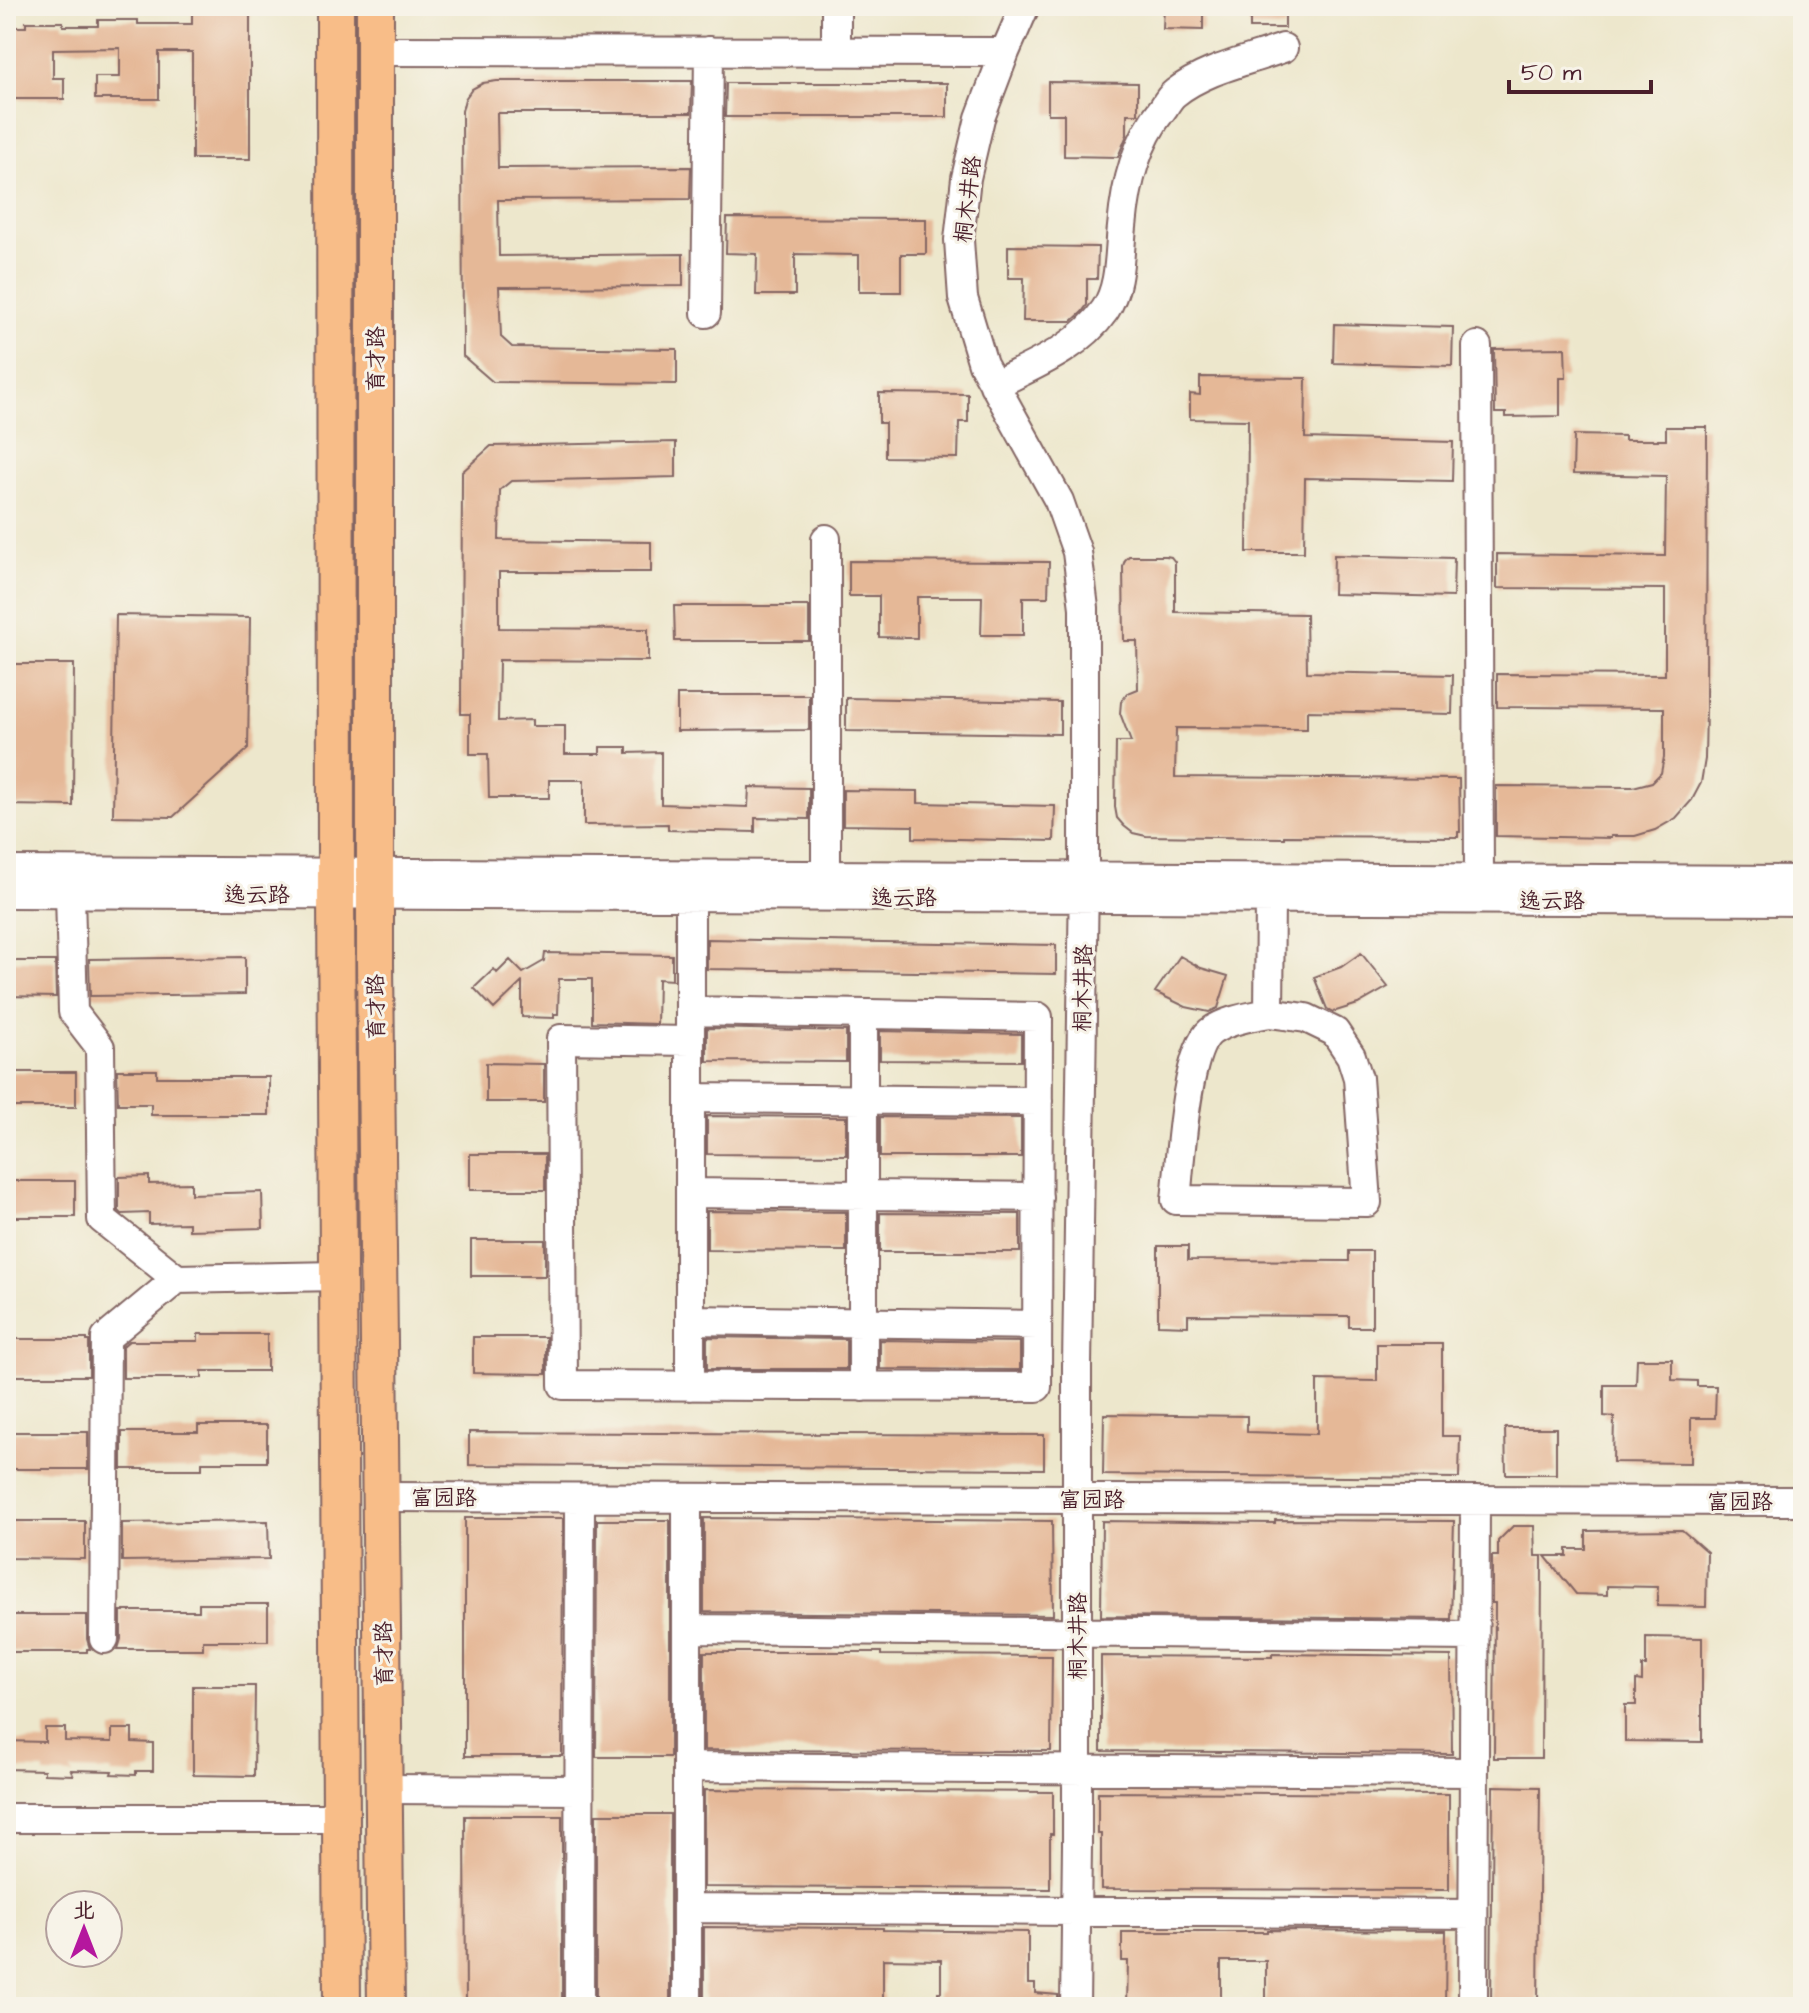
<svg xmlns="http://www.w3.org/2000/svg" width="1809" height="2013" font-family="'Architects Daughter','LXGW WenKai TC',sans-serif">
<rect width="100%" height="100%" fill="#f7f3e8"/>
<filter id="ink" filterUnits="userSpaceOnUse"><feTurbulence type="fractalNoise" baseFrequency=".0125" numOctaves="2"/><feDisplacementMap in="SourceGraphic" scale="16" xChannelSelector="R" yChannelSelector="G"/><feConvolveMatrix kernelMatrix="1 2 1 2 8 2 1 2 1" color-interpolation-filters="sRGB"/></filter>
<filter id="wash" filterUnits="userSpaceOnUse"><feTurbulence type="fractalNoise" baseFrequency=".006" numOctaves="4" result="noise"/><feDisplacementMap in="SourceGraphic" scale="32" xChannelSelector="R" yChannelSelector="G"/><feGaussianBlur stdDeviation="1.8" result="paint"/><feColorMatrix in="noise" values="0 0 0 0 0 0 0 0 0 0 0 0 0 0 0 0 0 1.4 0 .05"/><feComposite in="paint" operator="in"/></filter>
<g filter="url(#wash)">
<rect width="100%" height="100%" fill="#ede7cc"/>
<g id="blocks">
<!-- building -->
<path fill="#e5b897" d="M192 6H250V159H192V52H159V99H95V77H120V48L53 49V78H64V99H8L6 27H26V22H63V26H98V20H138V24H192Z
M1164 6H1203V30L1163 29Z
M1250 6H1285V28H1250Z
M497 81H692L691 113H497L498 168 691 167 690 199 498 200 499 256 683 254V286L499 287 501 337 512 347 677 349V384L493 382 463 356 462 111 465 99 472 89 483 83Z
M1048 82 1138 83V114H1127V135L1118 157 1064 156V114H1048Z
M726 83H947V117H725Z
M727 218 926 219V254H901V292H859V255L795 254V295H756L757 254 726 253Z
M1008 246 1098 247 1097 279H1087V305L1082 312 1072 321H1023L1024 278H1008Z
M1334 324 1453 327 1452 366 1333 363Z
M1565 348 1566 378H1560V416L1506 417V413H1495L1494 349Z
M1200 377 1306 378 1305 438 1453 442 1452 481 1305 478 1304 552H1247L1248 420 1190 419V394L1200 395Z
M879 393 968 394V422H959L958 458 885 457V423H879Z
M1666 427H1707L1706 708 1705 759 1701 783 1692 800 1676 818 1655 830 1635 836H1611V838L1496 836V786L1633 787 1652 782 1661 773 1664 757V708L1497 707V674L1665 675V589L1497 588V554L1665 556 1666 476 1573 474 1574 435 1625 436V440H1666Z
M676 442V477L511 481 500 490 499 540 651 542V572H499V628L648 629V661L499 660 498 721 532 720V726H565V754H600V747H627V753L661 752V804L748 807 749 787 809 788V819L755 818V832L668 830V824L584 825V780H549V798H489L488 754H470V714H461L462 472 491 446Z
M1334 555 1454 558 1453 597 1333 594Z
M1129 556H1166L1171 557 1175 562V612L1306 614 1307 672 1453 675 1452 714 1307 711V729L1176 728 1175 777 1459 779 1460 832H1458V837L1284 836V838L1146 836 1133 833 1124 826 1117 818 1115 807 1116 742H1131L1120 713 1121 702 1128 693 1138 689 1137 641H1124L1123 566 1125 560Z
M849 561 1049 562 1048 597H1023V635H981L982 597H917V638L879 637V596H849Z
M674 606H809V641H675Z
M116 615 250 617 248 749 173 817 113 816Z
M6 664H74L73 806 6 805Z
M677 695H809V730L677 731Z
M846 698 1060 702V734L846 731Z
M843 790 918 791V803L1055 806 1054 841 913 838V826L843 825Z
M707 939 1056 945V974L707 969Z
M545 953 672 955V980L658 979 657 1024 592 1022V979H559L558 1014H554V1018L522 1017V982L494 1009 474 988 494 969 497 973 510 960 523 973 544 961Z
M1361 953 1388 987 1358 1004 1333 1012 1327 1009 1314 977 1341 967Z
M1180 956 1201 968 1228 976 1218 1008 1209 1012 1186 1007 1155 992Z
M245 957V994L90 996 89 959Z
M6 961H55L56 997 6 996Z
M707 1028 846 1031V1062L707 1061Z
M880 1031 1021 1034V1061L880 1060Z
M486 1063 544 1064V1102H486Z
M117 1070H157V1077H269V1115H151V1104H118Z
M6 1072H76V1107H6Z
M707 1116 846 1117V1155L707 1154Z
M880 1117 1021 1118V1157H880Z
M470 1154H545V1190H470Z
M149 1176V1184L191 1183V1194L262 1192 263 1228 189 1230V1223L149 1224V1213L122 1214 119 1211V1177Z
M6 1181H75V1217H6Z
M707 1211 846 1212V1251L707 1250Z
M880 1213 1020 1214V1252H880Z
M471 1240H545V1276H471Z
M1158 1246H1188V1260L1349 1261V1251H1372V1327H1349V1316L1188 1315V1326L1158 1325Z
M198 1334H267V1371H202V1378H123V1346L129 1341H198Z
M473 1337H546V1374L473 1373Z
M707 1337 846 1339V1369H707Z
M6 1339H87V1341H89V1376H6Z
M880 1340 1020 1342V1370L880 1369Z
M1377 1344H1442V1436H1460L1459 1478 1103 1475 1104 1414 1247 1416V1432L1317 1434V1380L1377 1381Z
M1637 1359H1672V1380L1697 1381V1386H1716L1715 1418H1691V1463L1613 1462 1614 1417 1604 1416V1385H1636Z
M198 1425H267V1462H202V1469H122V1432H198Z
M1505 1428H1556V1474H1506Z
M6 1432H88V1469H6Z
M469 1432 1044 1435V1469L469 1465Z
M465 1518H563L562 1756H465Z
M704 1518 1052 1521 1053 1615 704 1612Z
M597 1520H670V1757H596Z
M1275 1520 1454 1521 1451 1619 1101 1616 1102 1521 1275 1523Z
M6 1521H85V1559L6 1558Z
M268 1521 269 1559 122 1561V1523Z
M1513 1526H1534L1535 1556H1542L1541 1758H1494L1495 1603H1492V1556H1498V1541Z
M1682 1530 1707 1552 1706 1607 1657 1606 1658 1587 1607 1586V1595L1576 1594 1545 1556H1567V1549H1586V1531Z
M199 1604H268V1641H203V1649H118L121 1639V1611H199Z
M6 1615H87V1639L90 1649H87V1652H6Z
M1646 1637 1702 1638V1742L1625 1741V1705H1636V1680L1642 1681V1666H1646Z
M704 1652H881V1655L1052 1656 1051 1751 704 1750Z
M1272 1654 1451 1656 1452 1754 1101 1751V1656L1272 1657Z
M193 1686H255L254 1776 193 1775Z
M45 1728H65V1741L112 1742V1729H132V1742L153 1743V1771H136V1775L111 1774 112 1771 71 1770 73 1775 44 1774V1770L6 1769V1741L45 1742Z
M1493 1786 1540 1787 1538 2007H1491Z
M704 1790 1053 1792V1834H1050V1889L704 1887Z
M1098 1792 1449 1794V1890L1101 1889V1834H1098Z
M596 1814H670V2007H596Z
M465 1816H562V2007H466Z
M704 1927 883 1928V1930L1028 1932V1984H1035V1993L1058 1995V2007H938V1992H941V1960L883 1959V2007H704Z
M1267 1930 1446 1931 1445 2007H1266V1961H1221V2007H1127L1128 1961H1122V1932H1267Z"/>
</g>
</g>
<g filter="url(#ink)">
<use href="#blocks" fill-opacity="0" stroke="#836563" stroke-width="2"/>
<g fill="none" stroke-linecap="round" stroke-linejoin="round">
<defs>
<path id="minor" d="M836 6V51
M1025 6 1005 52 980 118 966 178 959 240 963 298 983 364 1059 501 1077 552 1084 608V876L1077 1367V1845L1075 2007
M375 51 1005 52
M706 313 709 51
M1477 346 1479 878
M994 385C1034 365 1079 348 1105 310 1121 286 1119 254 1122 227 1126 183 1136 142 1164 107 1167 102 1171 96 1175 93 1205 69 1248 61 1283 48
M826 539V875
M6 871 1803 880
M6 893 1803 901
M70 893 73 1012 100 1047 102 1219 177 1279 338 1276
M690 896V1386
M690 1011 1038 1017 1037 1387 563 1385 561 1039 690 1041
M1269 1013 1306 1018 1335 1032 1351 1056 1358 1078 1367 1202 1176 1200C1180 1165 1185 1053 1210 1032 1226 1020 1250 1017 1269 1013L1270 899
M863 1015V1387
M690 1098 1038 1101
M690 1193 1038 1197
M690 1320 1037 1325
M381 1497 1803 1501
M687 1498V2007
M687 1629 1474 1636
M104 1639 106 1338 177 1279
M687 1767 1474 1772
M384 1789 579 1790
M6 1818H341
M687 1908 1473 1914
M579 2007 580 1498
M1473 2007 1475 1500"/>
<path id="major" d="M335 6 336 895 342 2007
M375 6V963L386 2007"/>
</defs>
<!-- minor casing -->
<use href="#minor" stroke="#836563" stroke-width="32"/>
<!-- major casing -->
<use href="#major" stroke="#836563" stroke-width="40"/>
<!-- minor -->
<use href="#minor" stroke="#fff" stroke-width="28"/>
<!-- major -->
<use href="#major" stroke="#f8bd88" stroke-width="36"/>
</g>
</g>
<g text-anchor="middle" stroke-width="6" stroke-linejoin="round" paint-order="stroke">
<!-- street labels -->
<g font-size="22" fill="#4a1f2b" stroke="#f7f3e8">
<text transform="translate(967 199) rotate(-83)" y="8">桐木井路</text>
<text transform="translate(375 359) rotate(-90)" y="8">育才路</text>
<text x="257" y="902">逸云路</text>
<text x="904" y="905">逸云路</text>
<text x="1552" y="908">逸云路</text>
<text transform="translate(1082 988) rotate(-89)" y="8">桐木井路</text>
<text transform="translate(375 1007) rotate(-91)" y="8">育才路</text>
<text x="444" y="1505">富园路</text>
<text x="1092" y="1507">富园路</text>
<text x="1740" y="1509">富园路</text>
<text transform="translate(1077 1636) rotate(-90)" y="8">桐木井路</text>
<text transform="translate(383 1654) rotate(-91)" y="8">育才路</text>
</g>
</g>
<!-- margin -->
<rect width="1809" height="2013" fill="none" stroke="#f7f3e8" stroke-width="32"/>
<!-- north arrow -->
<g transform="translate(84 1929)"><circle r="38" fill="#f7f3e8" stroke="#b29e9c" stroke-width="2"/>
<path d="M0-6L14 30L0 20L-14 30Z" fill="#b5179e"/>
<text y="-12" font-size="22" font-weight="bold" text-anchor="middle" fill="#4a1f2b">北</text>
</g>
<!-- scale -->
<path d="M1509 80v12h142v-12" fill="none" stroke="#4a1f2b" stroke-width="4"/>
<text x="1521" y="80" font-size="24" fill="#4a1f2b" stroke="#f7f3e8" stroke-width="6" paint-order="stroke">50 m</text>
</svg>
